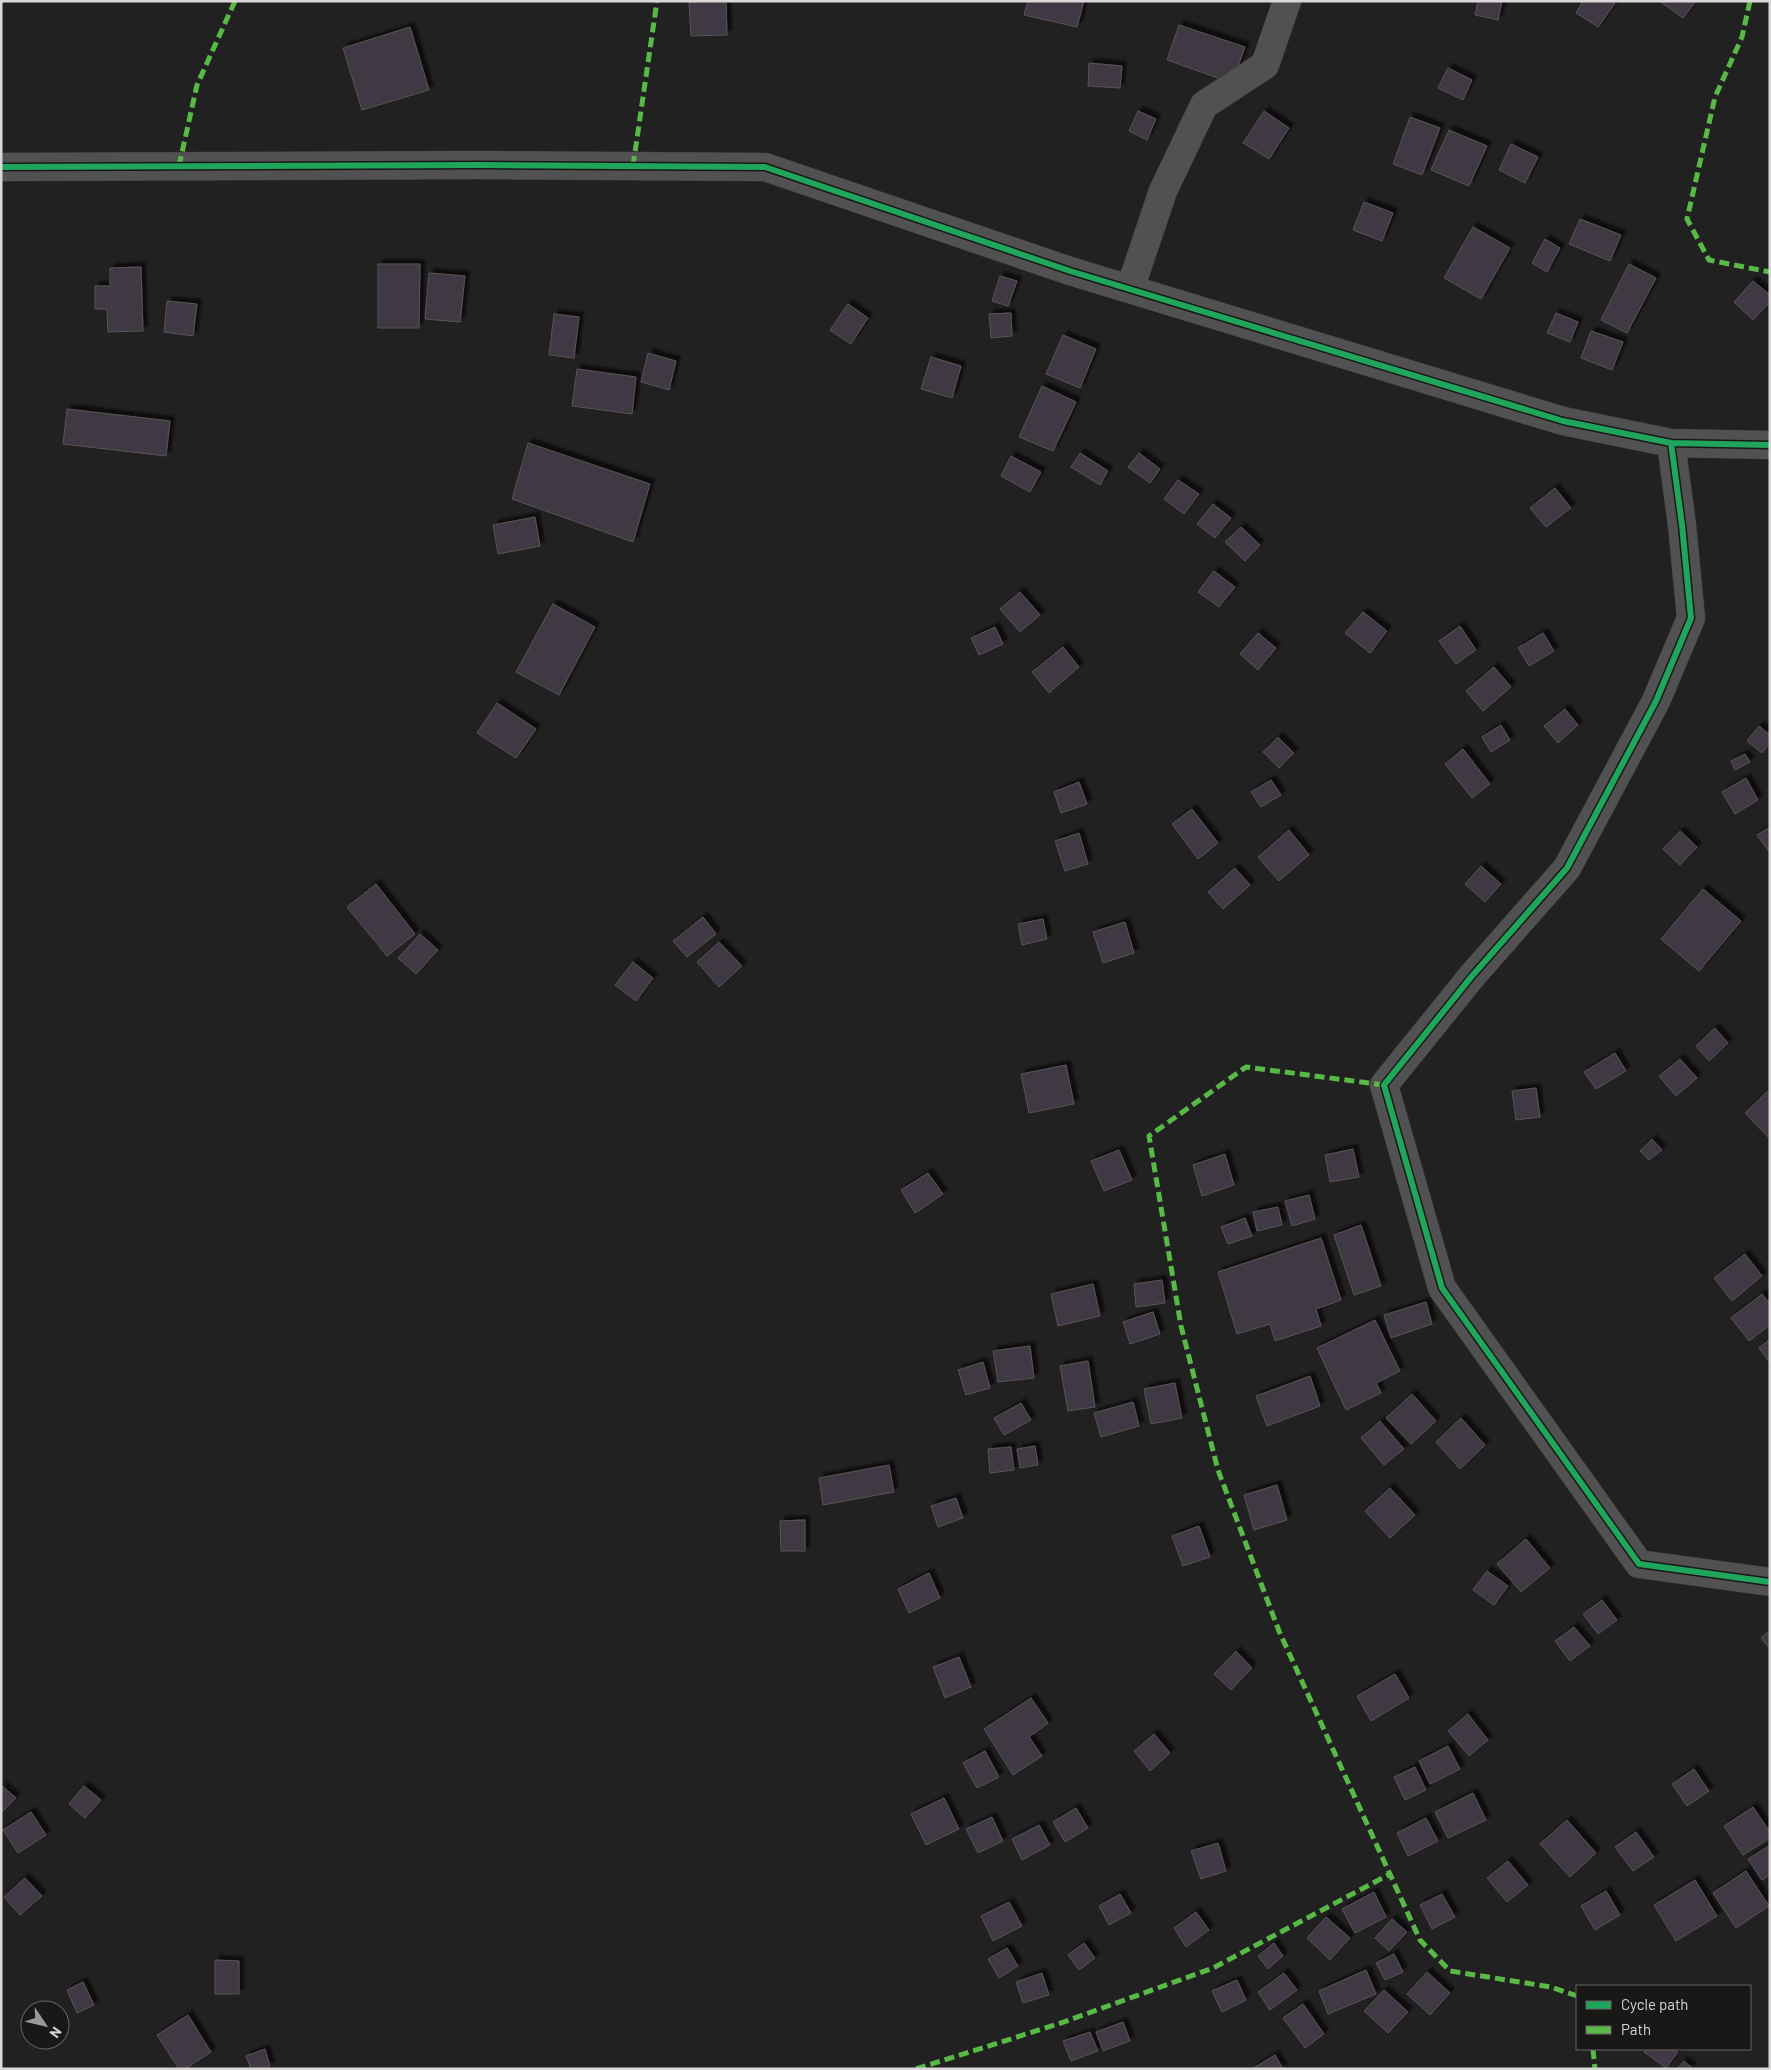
<svg xmlns="http://www.w3.org/2000/svg" width="1771" height="2070" font-family="Barlow,sans-serif">
<defs>
<filter id="shadow"><feDropShadow dx="4.5" dy="-4.5" stdDeviation="1" flood-color="#0009"/></filter>
</defs>
<rect width="100%" height="100%" fill="#222121"/>
<!-- building -->
<path fill="#413742" stroke="#565555" filter="url(#shadow)" d="M726 1 727 35 691 36 689 2Z
M1028 1H1084L1077 27 1024 15Z
M1478 1H1502L1498 20 1475 15Z
M1583 1H1612L1615 3 1598 27 1576 13Z
M1664 1H1696L1683 18 1662 3Z
M1179 25 1245 47 1232 83 1167 60Z
M410 27 429 90 362 110 343 48Z
M1089 63 1122 66 1120 88 1088 86Z
M1448 68 1472 80 1463 100 1438 88Z
M1138 111 1156 119 1147 140 1129 131Z
M1264 111 1289 128 1269 159 1243 143Z
M1410 117 1440 128 1422 175 1393 164Z
M1449 130 1487 146 1469 186 1431 170Z
M1511 144 1538 157 1525 183 1499 170Z
M1364 202 1393 213 1382 241 1353 230Z
M1580 219 1621 235 1610 261 1569 244Z
M1473 227 1510 248 1481 299 1444 278Z
M1545 239 1560 248 1547 272 1532 263Z
M378 264H420L419 328H378Z
M1629 264 1656 278 1627 333 1601 320Z
M141 267 143 331 108 332 107 309H95V286H110V268Z
M429 273 465 276 460 322 425 319Z
M1000 276 1017 281 1008 306 992 301Z
M1753 281 1770 295V302L1753 320 1734 302Z
M167 301 197 304 193 336 164 332Z
M848 304 868 318 851 344 830 330Z
M1011 313 1012 336 991 338 989 314Z
M1556 313 1578 322 1570 342 1547 333Z
M554 314 579 317 574 358 549 355Z
M1591 331 1623 342 1612 370 1581 358Z
M1063 335 1096 349 1080 388 1046 374Z
M648 353 676 361 669 390 641 382Z
M931 357 961 366 952 398 921 389Z
M577 369 636 377 632 414 572 406Z
M1042 386 1076 402 1053 451 1019 437Z
M67 409 170 421 166 456 63 444Z
M528 443 650 484 633 542 512 499Z
M1080 453 1108 471 1100 485 1071 467Z
M1139 453 1160 469 1150 483 1128 467Z
M1011 456 1041 472 1030 492 1001 476Z
M1178 480 1199 494 1184 514 1164 499Z
M1555 488 1571 508 1546 527 1530 508Z
M1213 504 1231 518 1215 538 1197 524Z
M535 517 540 546 498 554 493 525Z
M1241 527 1260 545 1245 561 1225 542Z
M1214 571 1235 587 1219 607 1198 592Z
M1020 592 1040 615 1020 632 1000 609Z
M553 604 595 627 559 695 516 672Z
M1363 612 1387 631 1370 653 1345 633Z
M1460 626 1476 650 1456 664 1439 641Z
M995 627 1003 644 979 655 971 638Z
M1258 633 1276 648 1258 670 1240 654Z
M1543 633 1554 651 1529 666 1518 648Z
M1063 647 1079 667 1049 693 1032 672Z
M1494 667 1511 687 1483 711 1466 691Z
M497 703 536 729 516 758 477 733Z
M1565 709 1578 725 1558 743 1544 726Z
M1501 725 1510 740 1491 752 1482 737Z
M1759 726 1770 735V743L1762 753 1747 741Z
M1278 737 1294 753 1279 768 1263 752Z
M1463 749 1490 784 1472 798 1445 764Z
M1745 754 1750 762 1735 770 1731 761Z
M1746 778 1758 800 1735 814 1722 792Z
M1271 780 1281 795 1261 807 1251 792Z
M1079 782 1087 804 1061 813 1054 792Z
M1192 809 1218 843 1198 859 1172 824Z
M1770 827V853L1757 835Z
M1289 830 1309 855 1279 881 1258 857Z
M1680 831 1697 847 1680 865 1663 849Z
M1079 833 1088 864 1065 871 1055 841Z
M1481 866 1501 884 1485 902 1465 884Z
M1235 868 1250 885 1223 909 1208 892Z
M376 884 415 934 387 956 347 907Z
M1703 889 1741 921 1699 971 1661 939Z
M703 917 716 934 687 957 673 941Z
M1043 919 1047 939 1022 945 1018 924Z
M1125 922 1134 953 1103 963 1093 932Z
M420 934 438 950 416 974 398 958Z
M719 942 742 966 719 987 697 962Z
M633 962 653 978 636 1001 615 985Z
M1715 1028 1728 1043 1709 1061 1696 1046Z
M1615 1053 1626 1071 1596 1089 1584 1072Z
M1680 1059 1697 1078 1676 1096 1659 1076Z
M1066 1065 1074 1104 1029 1113 1021 1074Z
M1536 1088 1540 1117 1516 1120 1512 1091Z
M1769 1090 1770 1136 1768 1137 1745 1113Z
M1652 1139 1662 1150 1649 1160 1640 1151Z
M1353 1149 1359 1177 1330 1182 1325 1155Z
M1119 1150 1132 1180 1104 1191 1091 1161Z
M1225 1154 1234 1185 1202 1196 1193 1165Z
M928 1173 943 1194 915 1213 901 1190Z
M1309 1195 1315 1219 1292 1226 1285 1201Z
M1278 1207 1282 1225 1257 1231 1253 1212Z
M1245 1218 1252 1236 1228 1244 1221 1227Z
M1361 1225 1381 1286 1354 1295 1334 1235Z
M1321 1238 1341 1300 1316 1309 1321 1326 1275 1341 1270 1324 1237 1334 1218 1272Z
M1745 1254 1762 1276 1732 1301 1714 1278Z
M1162 1280 1165 1303 1136 1307 1134 1284Z
M1093 1284 1100 1316 1058 1326 1051 1294Z
M1762 1294 1770 1304V1325L1749 1341 1731 1318Z
M1426 1302 1432 1324 1391 1338 1384 1315Z
M1153 1312 1160 1334 1130 1344 1123 1322Z
M1375 1320 1400 1371 1376 1383 1381 1393 1346 1410 1317 1348Z
M1770 1339V1363L1759 1348Z
M1030 1346 1034 1378 998 1382 993 1351Z
M1088 1361 1095 1407 1068 1411 1060 1366Z
M983 1362 990 1388 966 1395 958 1370Z
M1310 1376 1320 1406 1267 1426 1256 1396Z
M1175 1383 1182 1418 1151 1424 1144 1389Z
M1412 1394 1436 1421 1411 1444 1386 1418Z
M1133 1402 1139 1426 1101 1437 1094 1413Z
M1021 1403 1031 1420 1004 1435 994 1418Z
M1461 1418 1485 1445 1460 1469 1436 1442Z
M1380 1421 1404 1449 1384 1465 1361 1438Z
M1035 1446 1038 1465 1020 1468 1017 1449Z
M1011 1447 1014 1470 990 1473 988 1449Z
M889 1465 894 1492 823 1505 819 1478Z
M1277 1485 1287 1520 1254 1530 1244 1495Z
M1390 1488 1415 1515 1390 1538 1365 1511Z
M956 1498 963 1518 938 1527 931 1506Z
M805 1520V1551H781L780 1521Z
M1199 1526 1210 1557 1183 1566 1172 1536Z
M1526 1539 1550 1568 1521 1592 1497 1564Z
M1487 1571 1508 1586 1494 1605 1473 1590Z
M929 1573 940 1598 909 1613 898 1589Z
M1602 1600 1617 1620 1598 1634 1583 1614Z
M1574 1627 1590 1646 1570 1661 1555 1641Z
M1770 1630V1649L1761 1638Z
M1236 1651 1252 1668 1231 1690 1214 1674Z
M959 1657 971 1687 945 1698 933 1667Z
M1395 1674 1409 1698 1371 1721 1357 1696Z
M1031 1698 1048 1723 1029 1737 1042 1756 1013 1775 984 1729Z
M1468 1714 1488 1740 1469 1756 1448 1731Z
M1154 1734 1170 1753 1150 1771 1134 1751Z
M1448 1746 1460 1769 1430 1784 1419 1761Z
M985 1751 999 1777 977 1788 963 1763Z
M1415 1767 1426 1790 1405 1800 1394 1777Z
M1694 1769 1709 1791 1687 1806 1672 1784Z
M1 1785 16 1798 1 1813Z
M84 1786 101 1800 85 1818 69 1804Z
M1473 1793 1486 1820 1448 1838 1435 1812Z
M944 1798 959 1829 926 1845 911 1814Z
M1753 1807 1770 1832V1838L1743 1855 1724 1826Z
M1076 1808 1088 1828 1065 1842 1053 1822Z
M31 1812 46 1835 18 1853 3 1830Z
M992 1817 1003 1841 978 1853 966 1829Z
M1426 1818 1438 1841 1408 1856 1397 1833Z
M1567 1820 1596 1853 1570 1877 1540 1844Z
M1039 1825 1050 1845 1022 1860 1012 1839Z
M1636 1832 1654 1857 1633 1871 1615 1847Z
M1218 1843 1226 1871 1201 1879 1191 1851Z
M1770 1845V1875L1762 1880 1748 1859Z
M1508 1861 1528 1885 1507 1902 1487 1878Z
M1746 1871 1769 1906 1736 1928 1713 1893Z
M25 1878 42 1896 20 1915 4 1897Z
M1695 1880 1717 1916 1676 1941 1654 1905Z
M1606 1891 1620 1915 1595 1930 1581 1906Z
M1374 1892 1386 1917 1355 1933 1342 1909Z
M1120 1894 1131 1913 1109 1925 1099 1906Z
M1442 1894 1455 1917 1432 1929 1420 1905Z
M1009 1902 1022 1926 993 1941 981 1916Z
M1196 1912 1209 1930 1186 1947 1174 1928Z
M1326 1917 1350 1938 1330 1960 1307 1938Z
M1392 1919 1407 1932 1389 1951 1375 1938Z
M1084 1943 1095 1958 1079 1970 1068 1955Z
M1274 1943 1283 1956 1268 1969 1258 1956Z
M1007 1948 1018 1966 999 1978 988 1959Z
M1394 1954 1403 1972 1385 1980 1376 1963Z
M215 1960 239 1961V1994H215Z
M1366 1970 1376 1994 1328 2014 1319 1991Z
M1427 1972 1450 1993 1430 2015 1407 1994Z
M1042 1973 1049 1995 1023 2003 1016 1982Z
M1284 1973 1297 1990 1270 2010 1258 1992Z
M1237 1980 1246 2000 1222 2012 1212 1991Z
M83 1982 94 2005 77 2013 67 1990Z
M1384 1990 1408 2012 1388 2033 1364 2011Z
M1303 2004 1324 2034 1305 2048 1283 2018Z
M188 2015 211 2052 185 2069H179L157 2035Z
M1123 2022 1130 2041 1103 2051 1096 2032Z
M1090 2032 1098 2051 1071 2061 1063 2041Z
M265 2049 270 2066 261 2069H251L246 2056Z
M1647 2049H1674L1678 2052 1666 2068 1644 2052Z
M1275 2055 1283 2069H1252Z
M1684 2061 1693 2069H1677Z"/>
<g fill="none" stroke-linecap="round" stroke-linejoin="round">
<defs>
<path id="street" d="M1 167 479 165 765 167 1070 271 1563 421 1671 443 1770 445
M1130 289 1163 191 1204 105 1265 65 1287 1
M1671 443 1682 525 1691 618 1656 701 1567 868 1472 976 1384 1085 1442 1288 1639 1564 1770 1582"/>
</defs>
<!-- street casing -->
<use href="#street" stroke="#3d3c3b" stroke-width="29"/>
<!-- street -->
<use href="#street" stroke="#525151" stroke-width="28"/>
<!-- quiet -->
<path stroke="#58b947" stroke-width="5" stroke-dasharray="10 5" stroke-linecap="butt" d="M1750 1 1742 37 1715 97 1687 219 1709 260 1770 272
M179 166 197 85 235 1
M633 166 657 1
M1384 1085 1246 1067 1149 1136 1181 1326 1218 1470 1279 1631 1420 1940 1450 1971 1551 1987 1577 1996
M1593 2049 1595 2069
M916 2069 1061 2023 1213 1968 1390 1874"/>
<defs>
<path id="cycleway" d="M1 167 479 165 765 167 1070 271 1563 421 1671 443 1770 445
M1671 443 1682 525 1691 618 1656 701 1567 868 1472 976 1384 1085 1442 1288 1639 1564 1770 1582"/>
</defs>
<!-- cycleway casing -->
<use href="#cycleway" stroke="#1a1816" stroke-width="9"/>
<!-- cycleway -->
<use href="#cycleway" stroke="#20a55d" stroke-width="6"/>
</g>
<!-- border -->
<rect width="1771" height="2070" fill="none" stroke="#dad8d7" stroke-width="5"/>
<!-- legend -->
<rect x="1576" y="1985" width="175" height="65" fill="#1a1816" stroke="#676563"/>
<rect x="1586" y="2001" width="25" height="8" fill="#20a55d" stroke="#676563"/>
<text x="1621" y="2010" font-size="15" fill="#dad8d7">Cycle path</text>
<rect x="1586" y="2026" width="25" height="8" fill="#58b947" stroke="#676563"/>
<text x="1621" y="2035" font-size="15" fill="#dad8d7">Path</text>
<!-- north arrow -->
<g transform="translate(45 2025) rotate(125)"><circle r="24" fill="#1a1816" stroke="#676563"/>
<path d="M0-4L9 19L0 12L-9 19Z" fill="#9a9897"/>
<text y="-8" font-size="14" font-weight="bold" text-anchor="middle" fill="#dad8d7">N</text>
</g>
</svg>
